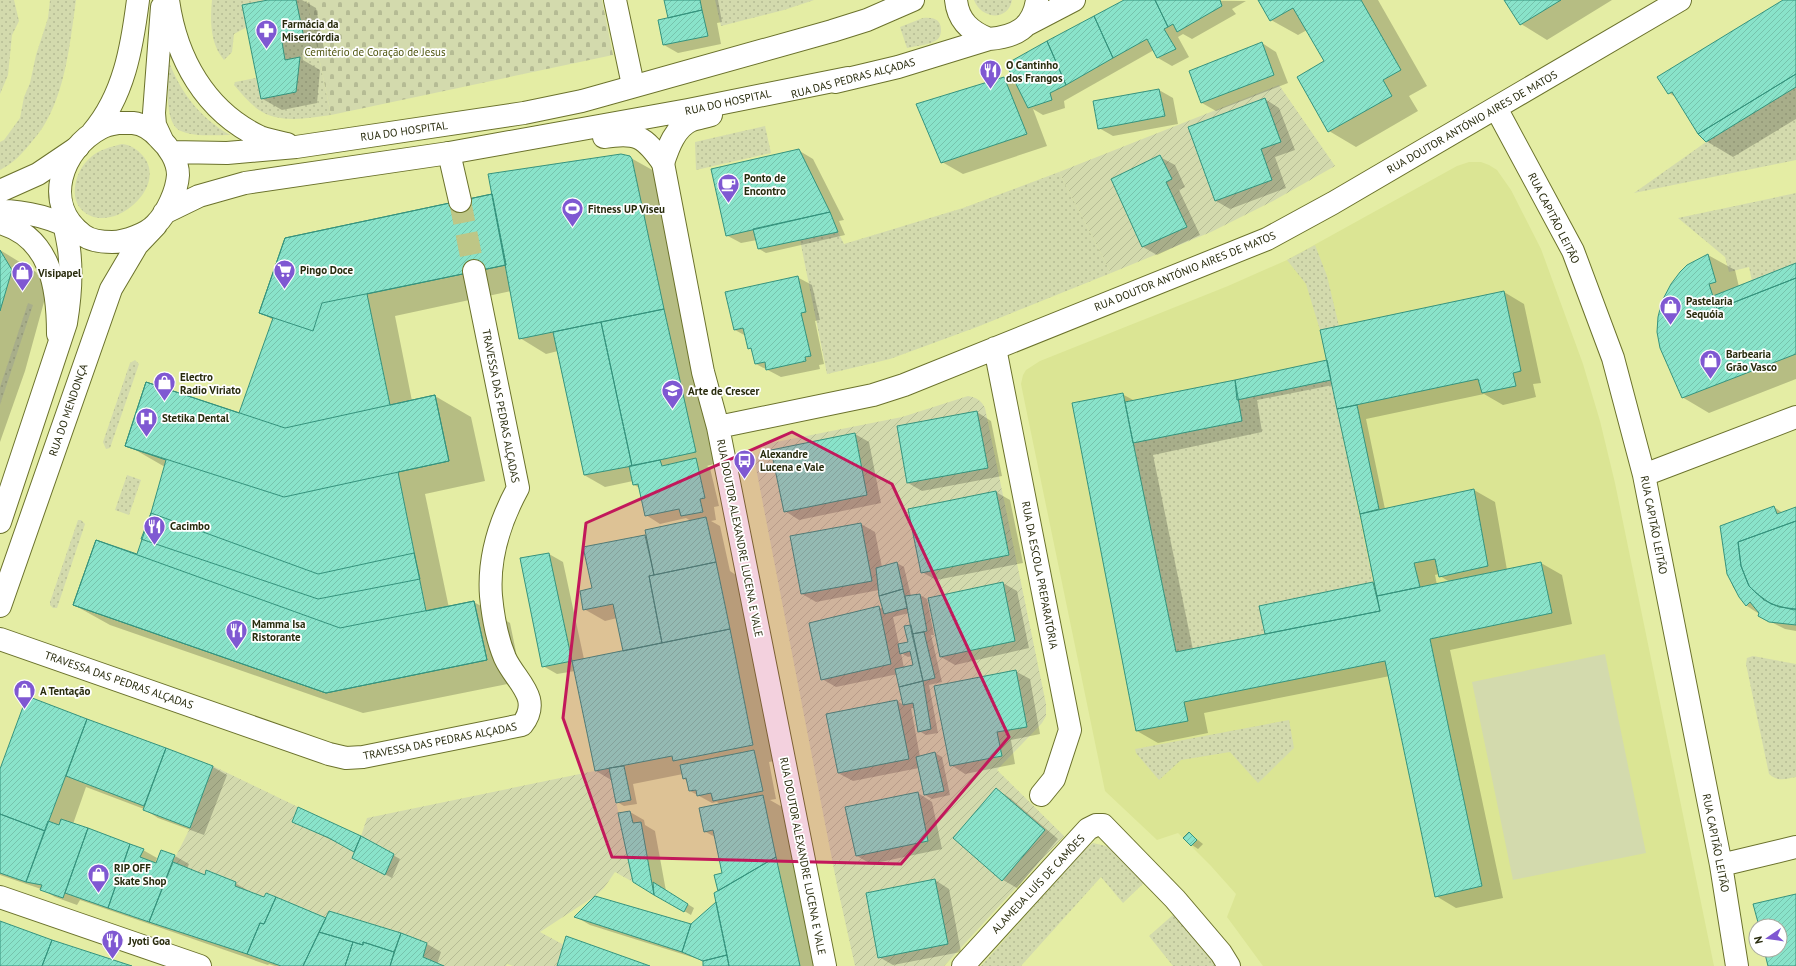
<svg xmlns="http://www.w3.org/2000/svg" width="1796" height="966" font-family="'PT Sans',sans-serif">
<defs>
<pattern id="grass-dots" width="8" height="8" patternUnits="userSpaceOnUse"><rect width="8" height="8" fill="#d3daad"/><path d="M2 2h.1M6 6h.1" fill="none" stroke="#b5bb94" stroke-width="1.8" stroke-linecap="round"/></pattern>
<pattern id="cemetery-stones" width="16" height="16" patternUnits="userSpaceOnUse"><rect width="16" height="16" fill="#d3daad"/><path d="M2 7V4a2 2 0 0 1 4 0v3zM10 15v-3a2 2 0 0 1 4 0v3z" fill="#b5bb94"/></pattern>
<pattern id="garden-furrows" width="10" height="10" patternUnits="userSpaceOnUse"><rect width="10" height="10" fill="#d3daad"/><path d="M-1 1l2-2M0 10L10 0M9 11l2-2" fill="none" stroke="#b5bb94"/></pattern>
<pattern id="building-hatch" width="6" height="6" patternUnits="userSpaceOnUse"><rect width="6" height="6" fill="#89e3ca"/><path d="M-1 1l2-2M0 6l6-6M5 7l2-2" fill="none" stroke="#76c3ac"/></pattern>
</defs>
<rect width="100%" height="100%" fill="#e4eda4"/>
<!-- built -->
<path fill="#dbe594" d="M1469 162H1481L1489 165 1497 170 1511 190 1541 249 1583 364 1600 421 1615 483 1714 966H1263L1227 917 1236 894 1211 866 1178 833 1157 840 1105 791 1023 394 1021 384 1023 375 1026 370 1040 361 1228 286 1287 260 1457 166Z"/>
<!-- grass -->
<path fill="url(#grass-dots)" d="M0 0H14L19 21 12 35 8 75 0 94Z
M50 0H76C70 42 66 90 43 127 39 133 34 139 30 144 21 155 12 164 0 170V142L4 140 20 118 24 97 30 83 36 55 48 18Z
M212 0H268L247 27 234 34 232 52 224 60C210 44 210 20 212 0Z
M296 0H307L331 115C308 118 279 124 259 110 249 103 242 94 234 85L235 82 256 78 261 99 296 92 300 58 285 60 282 42 303 37Z
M715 0H814L784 10 721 26Z
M974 0H1012C1008 22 981 19 974 0Z
M923 18C933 17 941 19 941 30 941 33 940 37 938 39 931 45 916 46 907 48L900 27Z
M169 62C181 93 200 118 230 135 215 135 195 137 181 131 163 124 168 78 169 62Z
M1796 87V160L1634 193 1706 142Z
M765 126 771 153 696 170 695 142Z
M122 144C131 145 137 149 143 156 167 184 121 228 91 216 65 205 74 171 91 157 100 149 111 147 122 144Z
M1059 172 1111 273 977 327 890 359 827 374 800 240 838 232 844 244 963 208Z
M1796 193V263L1752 281 1749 267 1729 272 1725 257 1678 218Z
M1315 245 1327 276 1339 326 1320 330 1306 284 1287 260Z
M28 303 33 305 0 405V387Z
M135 360 139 364 110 448 106 449 103 442 130 363Z
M1331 380 1373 582 1260 606 1265 634 1176 652 1133 443 1242 421 1237 400Z
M127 475 141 480 129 515 115 510Z
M78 520H81L85 524 57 608H53L50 605V602Z
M1753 656 1796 664V777C1785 779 1778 782 1769 774L1746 664 1747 658Z
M1289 720 1294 748 1258 783 1230 752 1181 760 1159 780 1136 753 1135 749Z
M1093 843 1106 846 1115 853 1145 882 1123 903 1101 877 1021 966H981L1084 850Z
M1174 914 1213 958 1216 966H1173L1149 936Z"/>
<!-- cemetery -->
<path fill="url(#cemetery-stones)" d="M307 0H602L613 55 331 115Z"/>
<!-- garden -->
<path fill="url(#garden-furrows)" d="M1279 85 1335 166 1273 201 1211 232 1111 273 1059 172Z
M968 396C977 398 981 400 985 408L1046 704V716L1042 723 997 770 1064 836 944 966H855L837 885 755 463C758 454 761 447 771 443L902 417Z
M213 766 298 807 292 822 329 838 354 852 384 874 394 854 361 836 367 818 609 768 633 882 615 872 604 888 595 896 540 932 564 945 557 966H513L507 964 506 966H444L423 957 427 943 401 933 329 911 326 918 266 893 264 897 235 886 206 871 205 875 173 862 190 828Z"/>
<!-- pitch -->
<path fill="#d3daad" d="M1605 654 1646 853 1513 880 1472 682Z"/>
<!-- shadow -->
<path fill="#0003" fill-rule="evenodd" d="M274 0H302L316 8 324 49 302 53 303 60 320 70 317 103 282 110 261 98Z
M665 0H718L722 22 717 23 721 44 678 53 664 45 669 19Z
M1127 0 1246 1 1232 9 1236 14 1192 39 1183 34 1178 37 1189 57 1172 66 1158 58 1154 50 1064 101 1065 108 1043 115 1033 109 1047 146 963 174 942 162 1004 78 1018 86Z
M1260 0H1378L1427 86 1409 96 1418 111 1356 147 1329 131 1325 62 1307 30 1298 35 1271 20Z
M1505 0H1612L1547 40 1521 24Z
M1785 0H1796V119L1733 157 1706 141 1677 98 1669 93Z
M1262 43 1276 52 1288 83 1216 111 1202 103 1190 71Z
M1159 90 1173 98 1178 124 1113 136 1099 128 1094 102Z
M1265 99 1279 108 1295 150 1275 157 1286 188 1230 209 1216 201 1189 128Z
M798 150 813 159 844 220 839 221 845 235 766 253 759 249 757 240 741 243 726 235Z
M629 157 656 172 717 463 707 466 710 468 719 506 714 507 716 520 711 521 720 526 730 571 736 575 779 760 769 762 776 799 770 800 784 808 818 966H704V962L698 959 590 925 576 917 691 925 716 903 719 892 723 874 715 837 704 831 721 805 717 802 712 803 690 791 688 781 684 779 683 774 633 784 637 804 624 806 617 802 613 781 596 771 575 671 557 674 543 666 521 559 549 554 563 562 584 659 624 651 617 618 605 621 584 609 593 589 645 536 647 537 691 521 686 518 660 524 646 515 640 488 634 485 633 481 605 487 584 475 558 351 546 354 520 338 511 291 395 316 412 401 435 396 471 417 485 481 425 494 449 608 474 602 510 623 522 681 363 713 110 625 74 605 144 558 138 553 165 467 127 445 239 414 273 320 260 312 493 195Z
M1160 157 1175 165 1185 187 1179 190 1200 235 1157 255 1143 247 1112 179Z
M0 250 36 272 47 291 25 371 0 442Z
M1708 255 1735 270 1739 287 1796 264V379L1709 413 1682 397 1688 266Z
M797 277 812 285 820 320 815 321 824 364 819 365 820 369 781 377 756 364 753 350 749 348 746 336 735 330Z
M1504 292 1524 304 1541 383 1533 384 1536 397 1503 405 1484 394 1366 419 1385 509 1474 490 1495 502 1507 570 1541 563 1562 575 1572 624 1450 650 1503 898 1456 908 1436 896 1390 676 1204 713 1208 733 1158 743 1137 731 1122 394 1135 401 1328 361ZM1333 385 1374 583 1261 607 1266 635 1193 650 1153 455 1262 432 1257 400ZM1439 574 1440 576 1450 582 1437 585 1435 575Z
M977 412 991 421 1002 476 922 491 908 483 898 427Z
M855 434 869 442 881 503 799 520 785 511Z
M996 492 1010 500 1023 563 936 580 922 572Z
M1774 507 1783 513 1796 508V631L1785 629 1773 623 1747 606 1733 587 1728 573Z
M861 524 875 532 882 567 897 563 904 567 911 596 920 595 927 599 934 635H931L942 682 929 685 938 733 926 735 919 731 915 708H911L920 757 935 753 942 757 950 795 932 799 925 795 919 768 853 781 838 773 897 701 904 705 898 674 836 687 822 679 879 607 884 610 879 590 816 602 802 594ZM909 613 912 626 909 643 899 645 893 617ZM901 653 908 657 912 656 914 666 904 668Z
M1003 583 1017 591 1029 648 955 665 941 657Z
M1015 671 1030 679 1040 734 1011 740 1015 764 965 774 951 765Z
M28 698 213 767 227 775 204 835 158 818 144 809 86 787 73 824 143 850 157 858 155 863 157 864 161 852 175 856 189 864 187 869 205 876 235 883 256 895 326 919 400 934 427 944 441 952 437 964 441 966H275L269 964 268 965 80 900 77 905 55 897 41 889 0 875V772Z
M996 789 1010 798 1058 839 1017 888 1003 880Z
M918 793 932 802 942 849 871 864 857 856Z
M630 812 644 820 645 825 655 831 666 891 694 908 691 915 633 881Z
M294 822 360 837 400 859 392 878 360 861 356 852Z
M1189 833 1203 844 1198 849 1192 845Z
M935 880 949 889 961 952 893 965 879 957Z"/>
<!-- building -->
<path fill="url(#building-hatch)" stroke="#36937d" d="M268 0H296L304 38 282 42 285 60 300 57 296 92 261 99 242 5Z
M664 0H700L702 10 668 18Z
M1124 0H1155L1168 27 1164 29 1176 49 1157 58 1147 39 1113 58 1094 16Z
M1155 0H1220L1222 6 1177 32 1173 24 1168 27Z
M1258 0H1361L1401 70 1383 80 1392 96 1328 132 1297 77 1324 61 1293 8 1270 21Z
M1504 0H1561L1520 25Z
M1783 0H1796V74L1698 134 1672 92 1668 94 1657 77Z
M702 10 708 36 663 45 658 20Z
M1094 16 1113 58 1066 85 1047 41Z
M1047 41 1066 85 1050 93 1052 100 1028 108 1006 64Z
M1262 42 1274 75 1201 103 1189 71Z
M1796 74V87L1706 142 1698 134Z
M1004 77 1027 134 941 163 916 104Z
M1159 89 1165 116 1098 129 1093 101Z
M1265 98 1281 142 1261 149 1272 180 1215 201 1188 127Z
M799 149 830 212 726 236 711 169Z
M621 154 630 156 632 159 664 309 519 339 488 174Z
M1160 155 1172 179 1166 182 1187 227 1142 247 1111 179Z
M492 194 506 265 367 294 390 405 435 395 449 461 398 472 426 611 474 601 487 660 326 693 73 605 96 540 137 554 151 513 166 460 125 446 146 382 239 413 273 318 259 313 285 238Z
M492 194 506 265 322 303 313 331 259 313 285 238Z
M830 212 838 232 758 249 753 229Z
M0 250 12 270 0 311Z
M1708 254 1716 282 1709 284 1717 309 1796 278V354L1682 398 1660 348 1657 332 1658 317 1662 301 1671 284 1680 272 1687 265Z
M1796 263V278L1717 309 1713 296Z
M798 276 806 312 801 313 811 356 805 357 806 361 766 370 765 362 755 364 751 348 748 349 743 328 734 330 725 292Z
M1504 291 1521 371 1513 373 1516 386 1482 393 1478 379 1337 409 1320 330Z
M664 309 696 452 632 466 601 322Z
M601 322 632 466 584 475 553 332Z
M1327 360 1331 380 1237 400 1235 380Z
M1235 380 1242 421 1133 443 1125 402Z
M146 382 285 428 435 395 449 461 284 497 125 446Z
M1123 393 1176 652 1380 611 1377 596 1541 562 1552 613 1430 639 1482 886 1435 897 1385 661 1184 702 1188 721 1136 731 1072 403Z
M1357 405 1379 509 1360 514 1337 409Z
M977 411 988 468 907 483 897 426Z
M855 433 867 495 784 512 771 450Z
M696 458 705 498 700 499 703 512 681 516 679 509 645 516 638 484 633 485 629 466 660 460 662 466Z
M1474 489 1488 566 1439 577 1435 559 1414 563 1420 587 1377 596 1360 514Z
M996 491 1009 555 921 573 908 509Z
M1774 506 1777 514 1796 507V521L1738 542 1741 566 1749 586 1764 600 1779 607 1796 609V625L1769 622 1758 616 1759 613 1750 602 1746 606 1739 597 1727 574 1720 526Z
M151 513 318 574 414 553 420 579 318 599 141 539Z
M706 517 716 562 654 575 645 530Z
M1796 521V609L1794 610 1771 604 1756 593 1749 586 1741 566 1738 542Z
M861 523 872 581 801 594 790 536Z
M645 535 654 575 649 576 662 643 623 651 613 604 583 610 580 591 592 588 583 547Z
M96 540 340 628 474 601 487 660 326 693 73 605Z
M549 553 572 661 542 667 520 558Z
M716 562 730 629 662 643 649 576Z
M897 562 903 589 879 596 876 568Z
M1003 582 1015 641 940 657 928 598Z
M1373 582 1380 611 1265 634 1259 606Z
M903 589 907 608 884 614 879 596Z
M920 594 927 631 912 634 905 596Z
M879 606 891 664 821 680 809 623Z
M911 625 923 681 899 687 895 669 913 665 910 651 900 654 898 644 908 642 904 626Z
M730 629 753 745 673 761 672 756 595 771 572 661Z
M924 632 935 678 923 681 912 634Z
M1016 670 1027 727 997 732 1002 756 950 766 934 686Z
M923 681 931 729 918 732 913 703 903 705 899 687Z
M27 696 87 719 45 831 0 814V769Z
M897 700 909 759 838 773 826 714Z
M87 719 166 748 144 806 66 776Z
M166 748 213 766 190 828 143 810Z
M754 750 763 791 713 801 711 793 697 796 696 790 689 791 686 778 683 779 680 765Z
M935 752 944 791 924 795 916 757Z
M624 766 631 800 616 803 609 768Z
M996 788 1045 830 1002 881 953 838Z
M918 792 928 841 856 856 845 807Z
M763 795 776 857 718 891 714 875 722 873 713 830 704 832 699 808Z
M298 807 361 836 354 852 329 838 292 822Z
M630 811 633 823 641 822 654 895 633 882 618 813Z
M0 814 45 831 26 882 0 873Z
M61 819 88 828 63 898 40 890 42 885 26 882 48 821 59 825Z
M88 828 130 844 108 908 65 893Z
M1189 832 1197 840 1191 846 1183 838Z
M361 836 394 854 385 875 352 858Z
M130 844 144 849 140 857 156 863 161 850 175 855 149 922 108 908Z
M776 857 800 966H729L714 893Z
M173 862 205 875 206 870 236 882 235 886 264 897 266 893 276 897 264 924 260 923 247 954 149 922Z
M935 879 948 944 878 958 866 893Z
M653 882 688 904 684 912 654 895Z
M1796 894V966H1768L1764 950H1780V926H1759L1753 904Z
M595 896 691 924 682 952 574 917Z
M276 897 326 918 303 966H281L247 954 260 923 264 924Z
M716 902 727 955 703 961 682 952 691 924Z
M329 911 401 933 394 952 363 942V945L319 932Z
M0 921 52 940 42 966H0Z
M319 932 353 942 345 966H303Z
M401 933 427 943 423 957 444 966H390Z
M566 936 650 966H557Z
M52 940 132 966H42Z
M353 942 363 945V942L394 952 390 966H345Z
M727 955 729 966H703V961Z"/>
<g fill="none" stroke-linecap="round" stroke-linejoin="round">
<!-- minor-tunnel -->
<path stroke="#bec686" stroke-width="22" stroke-dasharray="22 11" stroke-linecap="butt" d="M460 201 474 271"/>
<defs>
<path id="minor" d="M615 0 633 85
M1496 108 1573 251 1613 358 1644 475 1721 865 1737 966
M449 153 460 201
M663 163 703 372 718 427 825 966
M0 191 38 174 78 147
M0 211C28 211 55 219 79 232
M0 223C51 237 58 288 58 334
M995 348 1070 730 1054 779 1041 795
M718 427 873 395 904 385 1267 239 1333 203 1680 0
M1644 475 1796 417
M0 639 329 754 346 758 363 757 522 725C543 698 516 682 505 658 497 639 493 617 491 596 488 557 500 521 518 488L474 271
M1721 865 1796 847
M963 966 1088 829 1096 825H1103L1175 899 1221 953 1229 966"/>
<path id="tertiary" d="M0 897 200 966"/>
<path id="secondary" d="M168 0C176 58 205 111 260 137 268 140 278 142 287 144
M956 0C958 21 971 32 989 39
M1028 24 1074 0
M835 82 898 67 989 39C1015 37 1033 28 1037 0
M118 123C123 123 128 123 133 123 143 124 153 131 159 138 169 147 178 161 178 175 177 191 167 213 156 224 147 234 125 242 112 242 102 242 91 241 83 235 42 205 61 149 101 128 106 125 113 124 118 123Z
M92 133C124 96 132 47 138 0
M604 137C637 132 644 136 663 163
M162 140 155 125 154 113 162 7
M171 152 227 153 296 147 524 113 582 101 832 31 867 20 913 0
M663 163C668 148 675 127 692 120 698 118 705 117 711 115
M164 213 199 196 245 183 449 153 688 110 848 78
M0 522 66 323C70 299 72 273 69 249 67 236 64 224 62 212
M0 606 111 289 137 245 156 225"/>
</defs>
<!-- minor casing -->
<use href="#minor" stroke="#6b722c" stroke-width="24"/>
<!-- tertiary casing -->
<use href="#tertiary" stroke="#6b722c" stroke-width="24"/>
<!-- secondary casing -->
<use href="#secondary" stroke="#6b722c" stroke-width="24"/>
<!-- minor -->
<use href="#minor" stroke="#fff" stroke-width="22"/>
<!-- tertiary -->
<use href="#tertiary" stroke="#fff" stroke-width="22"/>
<!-- secondary -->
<use href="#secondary" stroke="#fff" stroke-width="22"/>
</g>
<!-- marked area -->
<path fill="#c2185b" fill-opacity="0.2" stroke="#c2185b" stroke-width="3" stroke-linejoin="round" d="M792 432 892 484 1009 737 901 864 612 857 563 718 586 523Z"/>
<!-- icons -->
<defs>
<symbol id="pharmacy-pin" viewBox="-11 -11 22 30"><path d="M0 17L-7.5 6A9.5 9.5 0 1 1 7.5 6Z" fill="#7f58d2" stroke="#fff"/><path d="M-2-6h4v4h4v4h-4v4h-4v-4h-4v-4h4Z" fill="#fff"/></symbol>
<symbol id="restaurant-pin" viewBox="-11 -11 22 30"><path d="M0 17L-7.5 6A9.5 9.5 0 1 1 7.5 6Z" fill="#7f58d2" stroke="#fff"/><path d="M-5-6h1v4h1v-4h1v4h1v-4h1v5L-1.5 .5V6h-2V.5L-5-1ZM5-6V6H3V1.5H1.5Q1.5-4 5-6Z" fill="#fff"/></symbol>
<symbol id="cafe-pin" viewBox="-11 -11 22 30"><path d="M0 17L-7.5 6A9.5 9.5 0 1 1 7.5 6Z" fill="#7f58d2" stroke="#fff"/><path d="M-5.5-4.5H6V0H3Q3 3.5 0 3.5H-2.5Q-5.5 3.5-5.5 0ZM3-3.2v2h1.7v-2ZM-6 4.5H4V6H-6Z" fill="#fff"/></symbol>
<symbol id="stadium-pin" viewBox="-11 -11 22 30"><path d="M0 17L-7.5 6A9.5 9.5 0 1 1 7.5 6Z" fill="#7f58d2" stroke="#fff"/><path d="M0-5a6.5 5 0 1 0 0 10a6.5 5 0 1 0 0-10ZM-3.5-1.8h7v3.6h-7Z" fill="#fff"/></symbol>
<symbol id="supermarket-pin" viewBox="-11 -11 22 30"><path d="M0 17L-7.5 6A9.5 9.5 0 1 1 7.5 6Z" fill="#7f58d2" stroke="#fff"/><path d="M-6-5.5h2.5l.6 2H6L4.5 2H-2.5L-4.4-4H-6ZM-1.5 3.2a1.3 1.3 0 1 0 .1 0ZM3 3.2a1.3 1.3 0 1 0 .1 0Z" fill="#fff"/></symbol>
<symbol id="shop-pin" viewBox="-11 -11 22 30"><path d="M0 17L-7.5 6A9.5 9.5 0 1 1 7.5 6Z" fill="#7f58d2" stroke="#fff"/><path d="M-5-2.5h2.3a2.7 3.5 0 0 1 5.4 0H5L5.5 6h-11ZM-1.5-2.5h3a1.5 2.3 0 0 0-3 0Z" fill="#fff"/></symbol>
<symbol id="school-pin" viewBox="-11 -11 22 30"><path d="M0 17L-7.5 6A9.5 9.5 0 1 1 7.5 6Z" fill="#7f58d2" stroke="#fff"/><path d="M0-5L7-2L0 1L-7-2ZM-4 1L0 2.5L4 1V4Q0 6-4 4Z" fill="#fff"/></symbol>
<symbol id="hospital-pin" viewBox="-11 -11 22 30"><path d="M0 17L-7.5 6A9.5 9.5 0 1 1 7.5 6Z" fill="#7f58d2" stroke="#fff"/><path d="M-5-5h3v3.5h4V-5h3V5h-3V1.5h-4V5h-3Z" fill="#fff"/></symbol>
<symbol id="bus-pin" viewBox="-11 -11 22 30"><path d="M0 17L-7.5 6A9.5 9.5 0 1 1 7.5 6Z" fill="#7f58d2" stroke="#fff"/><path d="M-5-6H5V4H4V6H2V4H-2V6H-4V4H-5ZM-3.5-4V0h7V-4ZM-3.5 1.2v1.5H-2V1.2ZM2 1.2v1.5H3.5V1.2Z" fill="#fff"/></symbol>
</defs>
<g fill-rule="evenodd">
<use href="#pharmacy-pin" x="254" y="18" width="25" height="34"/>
<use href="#restaurant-pin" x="978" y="58" width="25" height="34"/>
<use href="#cafe-pin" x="716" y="172" width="25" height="34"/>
<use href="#stadium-pin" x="560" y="196" width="25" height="34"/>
<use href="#supermarket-pin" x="272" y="258" width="25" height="34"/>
<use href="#shop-pin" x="10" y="260" width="25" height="34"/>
<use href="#shop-pin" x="1658" y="294" width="25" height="34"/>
<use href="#shop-pin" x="1698" y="348" width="25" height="34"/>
<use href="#shop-pin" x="152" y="370" width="25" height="34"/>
<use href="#school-pin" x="660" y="378" width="25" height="34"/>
<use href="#hospital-pin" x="134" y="406" width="25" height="34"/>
<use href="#bus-pin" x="732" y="448" width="25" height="34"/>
<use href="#restaurant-pin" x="142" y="514" width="25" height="34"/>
<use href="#restaurant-pin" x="224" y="618" width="25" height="34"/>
<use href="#shop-pin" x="12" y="678" width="25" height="34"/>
<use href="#shop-pin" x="86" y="862" width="25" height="34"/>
<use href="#restaurant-pin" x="100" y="928" width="25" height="34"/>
</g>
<g text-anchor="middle" stroke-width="3.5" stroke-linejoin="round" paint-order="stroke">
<!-- poi labels -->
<g font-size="11" font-weight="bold" fill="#282b0d" stroke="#fff" text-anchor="start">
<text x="282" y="28">Farmácia da<tspan x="282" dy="13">Misericórdia</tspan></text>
<text x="1006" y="69">O Cantinho<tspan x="1006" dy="13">dos Frangos</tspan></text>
<text x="744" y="182">Ponto de<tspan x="744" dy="13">Encontro</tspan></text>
<text x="588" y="213">Fitness UP Viseu</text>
<text x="300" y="274">Pingo Doce</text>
<text x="38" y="277">Visipapel</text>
<text x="1686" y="305">Pastelaria<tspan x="1686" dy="13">Sequóia</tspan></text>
<text x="1726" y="358">Barbearia<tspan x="1726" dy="13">Grão Vasco</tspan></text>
<text x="180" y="381">Electro<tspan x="180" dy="13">Radio Viriato</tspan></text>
<text x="688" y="395">Arte de Crescer</text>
<text x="162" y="422">Stetika Dental</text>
<text x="760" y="458">Alexandre<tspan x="760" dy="13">Lucena e Vale</tspan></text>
<text x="170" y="530">Cacimbo</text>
<text x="252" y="628">Mamma Isa<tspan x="252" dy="13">Ristorante</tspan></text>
<text x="40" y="695">A Tentação</text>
<text x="114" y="872">RIP OFF<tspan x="114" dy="13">Skate Shop</tspan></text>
<text x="128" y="945">Jyoti Goa</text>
</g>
<!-- park labels -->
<g font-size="11" fill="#505611" stroke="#fff">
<text x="375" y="56">Cemitério de Coração de Jesus</text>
</g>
<!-- street labels -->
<g font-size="11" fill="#282b0d" stroke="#fff">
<text transform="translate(853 78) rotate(-15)" y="4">RUA DAS PEDRAS ALÇADAS</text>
<text transform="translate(728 102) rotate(-12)" y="4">RUA DO HOSPITAL</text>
<text transform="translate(1472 122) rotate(-30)" y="4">RUA DOUTOR ANTÓNIO AIRES DE MATOS</text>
<text transform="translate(404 131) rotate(-8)" y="4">RUA DO HOSPITAL</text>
<text transform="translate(1554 218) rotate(63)" y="4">RUA CAPITÃO LEITÃO</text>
<text transform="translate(1185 271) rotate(-22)" y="4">RUA DOUTOR ANTÓNIO AIRES DE MATOS</text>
<text transform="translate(501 406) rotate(79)" y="4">TRAVESSA DAS PEDRAS ALÇADAS</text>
<text transform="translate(68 410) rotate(-71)" y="4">RUA DO MENDONÇA</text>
<text transform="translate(1654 525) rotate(79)" y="4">RUA CAPITÃO LEITÃO</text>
<text transform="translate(740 538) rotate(79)" y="4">RUA DOUTOR ALEXANDRE LUCENA E VALE</text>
<text transform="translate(1040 575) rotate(79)" y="4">RUA DA ESCOLA PREPARATÓRIA</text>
<text transform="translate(119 680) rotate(19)" y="4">TRAVESSA DAS PEDRAS ALÇADAS</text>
<text transform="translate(440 741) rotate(-11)" y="4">TRAVESSA DAS PEDRAS ALÇADAS</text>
<text transform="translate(1716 843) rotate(79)" y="4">RUA CAPITÃO LEITÃO</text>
<text transform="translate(803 856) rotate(79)" y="4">RUA DOUTOR ALEXANDRE LUCENA E VALE</text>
<text transform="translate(1038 884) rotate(-47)" y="4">ALAMEDA LUÍS DE CAMÕES</text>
</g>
</g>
<!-- north arrow -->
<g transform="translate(1768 938) rotate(257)"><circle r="19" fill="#ffffff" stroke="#a9aa9e"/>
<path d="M0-3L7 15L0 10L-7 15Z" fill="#7f58d2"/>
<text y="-6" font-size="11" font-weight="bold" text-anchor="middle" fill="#282b0d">N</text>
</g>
</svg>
